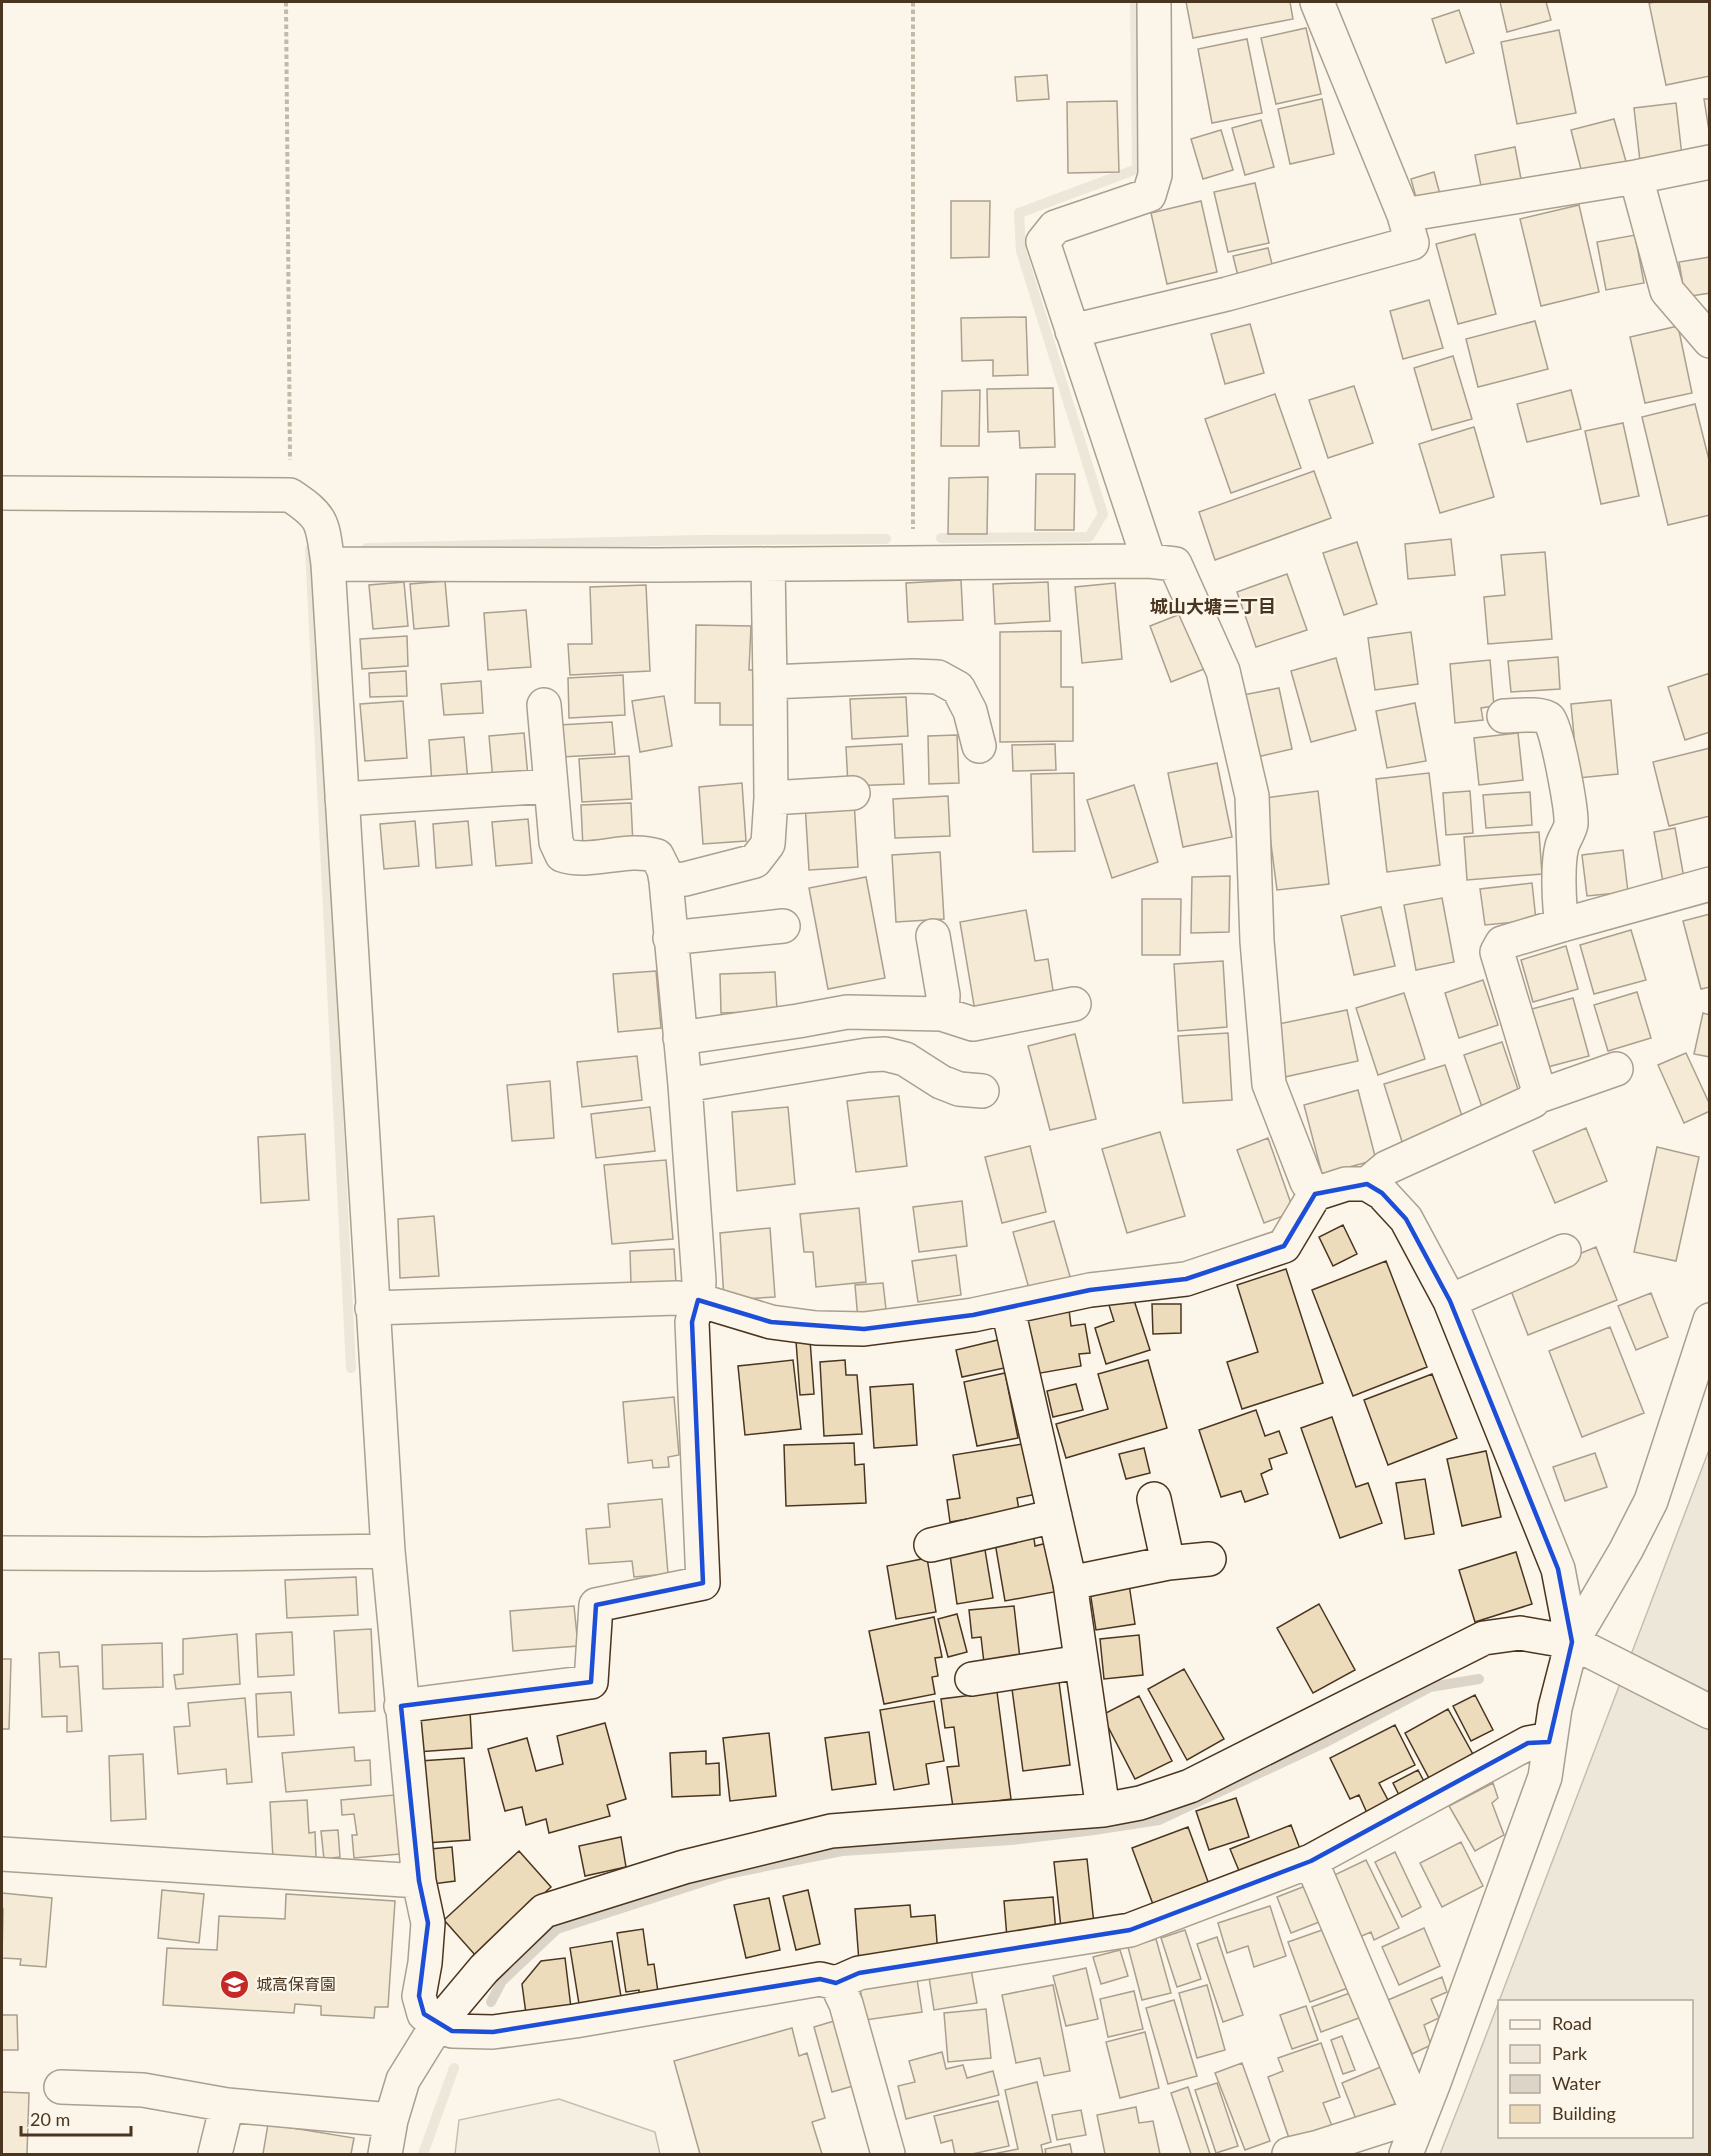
<svg xmlns="http://www.w3.org/2000/svg" width="1711" height="2156" font-family="Lato,'Noto Sans JP',sans-serif">
<rect width="100%" height="100%" fill="#fbf6e9"/>
<!-- green -->
<path fill="#ede6d9" stroke="#887966" stroke-width="1.5" d="M559 2099 655 2132 660 2154H455L459 2120Z"/>
<!-- water -->
<path fill="#dcd4c6" stroke="#887966" stroke-width="1.5" fill-rule="evenodd" d="M1709 1450V2154H1440L1464 2093ZM1500 2002H1692V2136H1500Z"/>
<g fill="none" stroke-linecap="round" stroke-linejoin="round">
<!-- stream -->
<path stroke="#dcd4c6" stroke-width="10" d="M941 538 1089 537 1103 514 1021 251 1019 213 1137 169 1135 2
M367 548 701 540 886 539
M310 549 351 1368
M491 2002 502 1981 557 1929 727 1874 842 1851 1011 1840 1094 1830 1159 1820 1324 1743 1430 1687 1479 1679
M423 2154 454 2068"/>
</g>
<!-- building -->
<path fill="#ecdcbc" stroke="#4a3520" stroke-width="1.5" d="M1186 2H1290L1293 19 1193 38Z
M1500 2H1546L1551 20 1507 32Z
M1656 2H1710V76L1666 85 1649 3Z
M1459 10 1474 53 1446 63 1432 19Z
M1306 28 1321 94 1276 104 1261 38Z
M1559 30 1576 113 1517 124 1501 42Z
M1247 39 1262 113 1212 123 1198 49Z
M1047 75 1049 99 1017 101 1015 77Z
M1322 99 1334 154 1290 164 1278 109Z
M1704 99H1710V137Z
M1117 101 1119 172 1068 173 1067 102Z
M1676 103 1682 156 1640 161 1634 108Z
M1614 119 1627 165 1583 177 1571 130Z
M1261 120 1274 167 1245 175 1232 128Z
M1221 130 1233 170 1203 179 1191 139Z
M1515 147 1521 179 1481 186 1475 155Z
M1434 172 1441 198 1418 205 1411 179Z
M1255 183 1269 243 1228 252 1214 192Z
M951 201H990L989 257 951 258Z
M1201 201 1217 272 1167 284 1151 213Z
M1579 205 1599 292 1541 306 1520 219Z
M1475 234 1496 314 1458 324 1436 244Z
M1635 235 1644 283 1606 290 1597 242Z
M1268 248 1274 272 1239 280 1233 256Z
M1710 257V293L1685 297 1679 262Z
M1429 300 1443 348 1403 359 1390 311Z
M1026 317 1028 375 993 376V360L962 361 961 318Z
M1535 321 1548 369 1478 387 1466 339Z
M1250 324 1264 373 1225 384 1211 334Z
M1678 326 1692 393 1645 403 1630 337Z
M1453 356 1472 419 1432 430 1414 368Z
M1354 386 1373 443 1328 458 1309 400Z
M1053 388 1055 447 1020 448 1019 431 988 432 987 389Z
M980 390 979 446H941L942 391Z
M1571 390 1581 429 1527 442 1517 404Z
M1275 394 1301 468 1231 493 1205 419Z
M1695 404 1710 464V515L1668 525 1642 417Z
M1623 423 1639 496 1601 504 1585 431Z
M1474 427 1494 497 1440 513 1419 444Z
M1314 471 1331 518 1215 560 1199 512Z
M1036 474H1075L1074 530H1035Z
M988 477 987 534H948L949 478Z
M1451 539 1455 575 1408 579 1405 544Z
M1357 542 1377 604 1344 615 1323 553Z
M1545 552 1552 639 1488 644 1484 597 1505 595 1501 555Z
M1287 574 1307 630 1256 647 1237 592Z
M961 580 963 620 908 622 906 583Z
M445 581 449 626 414 629 410 584Z
M404 582 408 626 373 629 369 585Z
M1048 582 1050 621 995 624 993 584Z
M1115 583 1122 659 1082 663 1075 587Z
M646 585 650 671 570 675 568 644H592L590 587Z
M526 610 531 667 488 670 484 613Z
M1188 611 1209 667 1171 682 1150 626Z
M696 625 751 626 749 670H757L756 725H720V703H695Z
M1061 631V687H1073V741L1000 742V632Z
M1411 632 1418 684 1375 690 1368 638Z
M407 636 408 666 362 669 360 639Z
M1558 657 1560 689 1511 692 1508 661Z
M1336 658 1356 730 1311 742 1291 671Z
M1490 660 1494 706 1481 708 1483 720 1455 723 1450 664Z
M406 671 407 696 370 697 369 673Z
M1710 673V732L1685 740 1668 687Z
M623 675 625 715 569 718 568 678Z
M481 681 483 713 444 715 441 684Z
M1279 688 1292 749 1257 757 1243 695Z
M664 696 672 746 640 752 632 701Z
M906 697 908 736 852 739 850 699Z
M1611 700 1618 774 1578 778 1571 704Z
M403 701 407 758 365 761 360 704Z
M1415 703 1426 761 1387 768 1376 711Z
M612 722 615 754 561 757 559 725Z
M524 733 528 777 493 780 489 736Z
M1518 733 1523 780 1479 785 1474 738Z
M957 735 959 783 929 784 928 736Z
M464 737 468 781 432 784 429 740Z
M902 744 904 784 848 786 846 747Z
M1055 744 1056 770 1013 771 1012 745Z
M1710 748V816L1669 826 1653 762Z
M629 756 632 799 582 802 579 759Z
M1217 763 1232 837 1183 847 1168 773Z
M1074 773 1075 851 1033 852 1031 774Z
M1429 773 1440 865 1387 872 1376 779Z
M742 783 746 841 703 844 699 787Z
M1134 785 1158 862 1112 878 1087 800Z
M1318 791 1329 884 1277 890 1265 798Z
M1470 791 1473 833 1446 835 1443 793Z
M1530 792 1532 825 1486 828 1483 795Z
M948 796 950 836 895 838 893 799Z
M854 800 858 867 809 870 805 803Z
M631 803 633 845 583 848 581 805Z
M528 819 532 863 496 866 492 822Z
M415 821 419 866 384 869 380 824Z
M468 821 472 865 436 868 433 824Z
M1675 828 1684 878 1663 882 1654 832Z
M1539 832 1542 874 1467 880 1464 837Z
M1623 850 1628 892 1587 896 1582 855Z
M940 852 944 919 896 922 892 855Z
M1230 876 1229 932 1191 933 1192 877Z
M866 877 885 978 828 989 809 888Z
M1532 883 1536 920 1485 925 1480 889Z
M1442 898 1454 962 1416 970 1404 905Z
M1142 899H1181L1180 955H1142Z
M1381 907 1395 966 1354 975 1341 916Z
M1026 910 1035 961 1048 959 1055 1003 976 1017 960 922Z
M1710 914V987L1701 989 1683 921Z
M1631 930 1646 980 1594 994 1580 945Z
M1566 946 1578 989 1533 1002 1521 960Z
M1223 961 1227 1027 1178 1031 1174 964Z
M656 971 661 1028 618 1032 613 974Z
M775 972 777 1011 721 1013 720 974Z
M1483 980 1498 1025 1459 1038 1445 993Z
M1637 992 1651 1038 1608 1051 1594 1005Z
M1404 993 1425 1059 1378 1075 1356 1008Z
M1573 998 1589 1056 1544 1068 1528 1010Z
M1347 1010 1358 1061 1280 1078 1269 1026Z
M1703 1013 1710 1015V1057L1694 1054Z
M1228 1033 1232 1100 1183 1103 1178 1036Z
M1075 1034 1096 1119 1050 1130 1028 1046Z
M1502 1042 1520 1095 1482 1107 1464 1055Z
M1686 1053 1710 1105V1111L1684 1123 1658 1065Z
M637 1056 642 1100 582 1107 577 1062Z
M1445 1065 1466 1128 1404 1148 1384 1084Z
M550 1081 554 1138 512 1141 507 1085Z
M1358 1090 1376 1160 1322 1174 1304 1105Z
M899 1096 907 1166 856 1172 847 1101Z
M650 1107 655 1151 596 1158 591 1114Z
M788 1107 795 1184 737 1191 732 1112Z
M1586 1128 1607 1181 1555 1203 1533 1151Z
M1160 1132 1185 1216 1127 1233 1102 1149Z
M305 1134 309 1200 261 1203 258 1137Z
M1268 1138 1294 1212 1264 1223 1237 1150Z
M1030 1146 1046 1212 1002 1223 985 1157Z
M1657 1147 1699 1157 1676 1261 1634 1252Z
M666 1160 673 1239 612 1244 604 1165Z
M962 1201 967 1246 919 1252 913 1207Z
M859 1208 866 1282 816 1287 813 1252H804L800 1214Z
M434 1216 439 1276 400 1278 398 1219Z
M1054 1221 1071 1280 1030 1292 1013 1232Z
M1343 1225 1357 1254 1333 1266 1319 1237Z
M770 1228 775 1297 724 1300 720 1233Z
M1596 1247 1617 1300 1528 1335 1508 1283Z
M674 1249 676 1284 631 1285 630 1251Z
M956 1255 961 1295 918 1302 912 1261Z
M1386 1261 1427 1367 1353 1396 1312 1290Z
M1286 1269 1323 1383 1242 1409 1227 1362 1258 1352 1237 1285Z
M883 1283 887 1318 858 1320 855 1285Z
M1651 1293 1668 1337 1636 1350 1618 1306Z
M1132 1294 1150 1350 1106 1364 1095 1328 1114 1321 1108 1302Z
M1152 1304H1181V1333L1153 1334Z
M1069 1310 1071 1326 1085 1324 1090 1353 1079 1354 1081 1366 1035 1374 1027 1317Z
M1610 1327 1644 1413 1582 1437 1549 1351Z
M1002 1339 1009 1367 962 1377 956 1350Z
M810 1340 814 1394 800 1395 796 1341Z
M793 1360 801 1429 745 1435 738 1366Z
M845 1360 846 1375H857L862 1434 824 1436 820 1362Z
M1148 1360 1167 1428 1066 1458 1056 1424 1108 1409 1098 1374Z
M1005 1373 1018 1438 977 1446 964 1382Z
M1432 1374 1457 1438 1388 1465 1364 1400Z
M913 1384 917 1445 874 1448 870 1387Z
M1076 1384 1083 1410 1053 1417 1047 1391Z
M674 1397 679 1455 668 1457 669 1467 653 1468 652 1460 628 1463 623 1402Z
M1256 1410 1265 1436 1279 1431 1287 1453 1269 1459 1272 1469 1261 1474 1268 1494 1245 1502 1241 1491 1221 1497 1199 1430Z
M1332 1417 1356 1487 1368 1483 1382 1523 1340 1538 1301 1428Z
M854 1443 855 1465 864 1464 866 1503 786 1506 784 1445Z
M1029 1443 1037 1494 1017 1498 1019 1510 950 1522 947 1500 960 1498 953 1455Z
M1144 1448 1150 1473 1126 1479 1119 1454Z
M1486 1451 1501 1517 1462 1526 1447 1459Z
M1595 1453 1607 1487 1565 1501 1553 1467Z
M1425 1479 1434 1534 1405 1539 1396 1483Z
M662 1499 668 1574 634 1577 632 1561 589 1564 586 1529 610 1527 608 1504Z
M1033 1531 1035 1546 1047 1543 1054 1592 1005 1601 994 1537Z
M985 1550 993 1598 957 1604 950 1555Z
M1516 1552 1532 1604 1475 1622 1459 1570Z
M927 1558 936 1612 896 1619 887 1566Z
M356 1577 358 1615 287 1618 285 1580Z
M1129 1584 1135 1624 1096 1630 1090 1591Z
M1319 1604 1355 1670 1313 1693 1277 1628Z
M574 1606 578 1646 513 1651 510 1611Z
M1014 1606 1020 1659 984 1663 981 1637 972 1638 969 1610Z
M957 1614 967 1652 948 1657 938 1619Z
M934 1617 942 1657 935 1658 938 1676 932 1677 935 1694 884 1704 869 1631Z
M371 1629 375 1711 339 1713 334 1631Z
M292 1632 294 1675 258 1677 256 1634Z
M237 1634 240 1684 176 1689 174 1675 183 1674V1639Z
M1139 1635 1143 1675 1104 1679 1100 1639Z
M162 1643 163 1687 103 1689 102 1645Z
M59 1652 60 1667 78 1666 82 1731 67 1732V1716L42 1717 39 1653Z
M2 1659H11L9 1729H2Z
M1184 1669 1224 1739 1187 1760 1148 1689Z
M1059 1682 1070 1765 1023 1771 1012 1689Z
M291 1692 294 1735 258 1737 256 1694Z
M997 1692 1011 1799 953 1807 947 1767 959 1766 954 1727 945 1728 941 1699Z
M1475 1695 1493 1730 1471 1741 1453 1706Z
M1139 1696 1172 1761 1135 1779 1102 1715Z
M245 1698 252 1782 227 1784 226 1769 178 1774 174 1727 190 1726 188 1703Z
M934 1701 944 1761 926 1764 929 1784 894 1790 880 1710Z
M1448 1709 1475 1758 1431 1782 1405 1733Z
M470 1711 472 1748 417 1752 414 1715Z
M605 1723 626 1799 607 1805 610 1816 549 1833 546 1819 526 1825 522 1807 505 1811 488 1749 527 1738 536 1771 563 1764 557 1736Z
M1395 1725 1415 1765 1379 1783 1389 1802 1367 1813 1359 1795 1350 1799 1330 1758Z
M869 1732 876 1784 832 1790 825 1738Z
M769 1733 776 1796 730 1801 723 1738Z
M354 1747 355 1761 370 1760 371 1785 286 1792 282 1753Z
M706 1751V1764L719 1763 720 1795 672 1797 670 1753Z
M143 1754 146 1819 111 1821 109 1756Z
M464 1758 470 1840 426 1843 420 1761Z
M1418 1770 1427 1787 1402 1801 1393 1783Z
M1493 1783 1498 1798 1492 1803 1504 1835 1475 1851 1449 1806Z
M394 1795 400 1854 354 1858 352 1835H357L354 1814 342 1815 341 1800Z
M1236 1798 1249 1837 1209 1850 1196 1811Z
M307 1800 309 1833 315 1832 316 1857 273 1859 270 1802Z
M1291 1825 1302 1854 1242 1878 1230 1849Z
M1188 1827 1210 1887 1154 1907 1132 1848Z
M338 1830 340 1857 324 1859 321 1831Z
M621 1837 626 1867 585 1876 579 1846Z
M1461 1842 1483 1886 1442 1907 1420 1863Z
M452 1847 455 1881 433 1884 430 1849Z
M519 1851 551 1887 476 1956 444 1920Z
M1395 1852 1421 1907 1402 1917 1375 1862Z
M1087 1859 1094 1924 1061 1928 1054 1862Z
M1366 1860 1399 1928 1374 1940 1371 1932 1357 1938 1328 1878Z
M1313 1883 1327 1919 1291 1933 1277 1897Z
M162 1890 204 1894 199 1943 158 1938Z
M808 1890 820 1944 796 1950 783 1896Z
M2 1893 52 1898 46 1967 20 1965 21 1959 2 1958 3 1909H2Z
M286 1894 395 1901 388 2007H375L374 2018 321 2015V2006L295 2004 294 2013 163 2005 167 1948 217 1950 219 1916 285 1919Z
M1053 1897 1056 1933 1007 1938 1004 1901Z
M769 1898 780 1950 746 1958 734 1905Z
M910 1905 911 1917 935 1915 938 1955 859 1962 855 1909Z
M1270 1906 1286 1956 1254 1967 1248 1946 1227 1953 1218 1923Z
M1424 1928 1440 1966 1399 1985 1382 1947Z
M643 1929 648 1965 654 1964 658 1992 639 1995V1990L626 1992 617 1933Z
M1325 1929 1353 1986 1310 2002 1288 1942Z
M1185 1930 1201 1979 1177 1987 1161 1938Z
M1217 1937 1243 2015 1223 2022 1197 1944Z
M1156 1939 1171 1993 1142 2000 1128 1947Z
M612 1941 621 1997 579 2004 570 1948Z
M1120 1950 1128 1976 1101 1984 1093 1957Z
M565 1958 571 2008 526 2014 522 1984 541 1961Z
M1086 1968 1098 2019 1066 2026 1053 1976Z
M971 1969 977 2003 934 2010 929 1977Z
M1442 1977 1447 1992 1431 1999 1439 2018 1424 2025 1431 2045 1412 2054 1388 2000Z
M917 1979 922 2012 865 2020 860 1987Z
M1053 1985 1070 2071 1044 2076 1040 2058 1016 2063 1002 1995Z
M1207 1985 1225 2050 1197 2058 1179 1993Z
M1358 1990 1367 2015 1321 2032 1312 2007Z
M1134 1991 1143 2029 1108 2037 1100 1999Z
M1174 2000 1197 2076 1168 2084 1146 2008Z
M1306 2006 1318 2040 1292 2049 1280 2015Z
M986 2009 991 2058 948 2062 944 2013Z
M2 2015H17L18 2050H2Z
M834 2021 853 2086 832 2092 814 2027Z
M792 2028 799 2056 807 2053 825 2118 812 2122 822 2154H700L674 2061Z
M1145 2032 1159 2088 1120 2098 1106 2042Z
M1342 2036 1355 2070 1343 2074 1331 2040Z
M1321 2043 1340 2097 1323 2103 1332 2126 1290 2141 1268 2077 1283 2071 1278 2058Z
M942 2052 946 2069 963 2065 967 2078 993 2071 999 2095 906 2119 898 2086 915 2082 909 2061Z
M1242 2063 1270 2141 1245 2150 1215 2073Z
M1383 2066 1397 2103 1356 2119 1342 2083Z
M1037 2082 1051 2142 1041 2145 1043 2154H993L1018 2149 1005 2090Z
M1217 2083 1238 2146 1216 2153 1195 2090Z
M1188 2087 1210 2154H1191L1171 2093Z
M2 2092 29 2093 27 2154H2Z
M998 2101 1009 2146 972 2154H955L952 2140 941 2143 934 2116Z
M1136 2107 1139 2123 1153 2121 1160 2154H1105L1097 2115Z
M1081 2110 1086 2135 1057 2140 1052 2115Z
M268 2124 354 2138 351 2154H263Z
M1070 2144 1072 2154H1046L1045 2149Z"/>
<g fill="none" stroke-linecap="round" stroke-linejoin="round">
<defs>
<path id="minor" d="M1636 177 1667 291 1710 341
M1404 215 1636 177 1710 162
M1072 331 1227 294 1412 243 1404 215 1317 2
M2 493 290 495C325 518 322 523 328 564L388 1551 419 1881 428 1923 425 1963 419 1996 424 2014 437 2025 452 2031 493 2032 575 2021 820 1979 836 1983 859 1973 1130 1930 1311 1861 1528 1743 1539 1741 1549 1742
M1149 561 1175 564 1223 671 1252 796 1257 941 1269 1084 1307 1182 1315 1194
M328 564 656 565 1149 561 1043 242 1055 227 1149 195 1155 175 1154 2
M770 682 913 676 938 677 958 688 970 711 979 746
M544 705 556 842 562 855C592 865 626 846 657 856L664 870 666 881
M1504 716C1514 716 1542 712 1549 719 1557 727 1572 811 1571 824 1570 831 1564 839 1562 846 1557 865 1559 905 1562 925
M771 798 853 793
M342 799 551 786
M933 936 943 995 942 1014
M670 938 783 926
M680 1038 798 1021 847 1012 942 1014 973 1024 1074 1004
M685 1085 867 1055 885 1054 905 1059 941 1082 959 1089 982 1091
M1537 1094 1542 1095 1616 1069
M1367 1184 1382 1193 1406 1219 1450 1301 1558 1569 1572 1642
M1450 1301 1564 1251
M372 1308 676 1298 698 1300 771 1322 816 1328 864 1329 973 1315 1090 1290 1186 1279 1284 1246 1315 1194 1346 1184H1367L1386 1168 1533 1101 1538 1088 1497 952 1502 943 1562 925 1710 884
M1008 1309 1070 1583 1103 1810
M1154 1499 1168 1563
M931 1545 1055 1516
M2 1553 203 1554 388 1551
M1070 1583 1168 1563 1209 1559
M972 1679 1081 1662
M401 1706 591 1682 596 1605 703 1583 692 1322 698 1300 699 1281 685 1085 666 881 685 879 755 861 768 844 771 798 770 682 768 564
M2 1854 419 1881
M1311 1861 1411 2097 1421 2114
M836 1983 846 2004 888 2154
M61 2087 143 2090 227 2105 391 2120
M215 2154 227 2105
M385 2154 391 2120 403 2080 437 2025 484 1969 544 1911 684 1867 831 1831 1103 1810 1140 1803 1190 1786 1484 1638 1520 1633 1572 1642 1710 1712
M1289 2154 1319 2147 1421 2114
M1406 2154 1433 2085 1545 1777 1555 1708 1572 1642 1626 1550 1651 1501 1710 1320"/>
</defs>
<!-- minor casing -->
<use href="#minor" stroke="#4a3520" stroke-width="36"/>
<!-- path -->
<path stroke="#7f6f5c" stroke-width="4" stroke-dasharray="4.5 3" stroke-linecap="butt" d="M286 2 290 460
M913 2V529"/>
<!-- minor -->
<use href="#minor" stroke="#fbf6e9" stroke-width="33"/>
</g>
<!-- marked area -->
<path d="M0 0H1711V2156H0ZM1367 1184 1382 1193 1406 1219 1450 1301 1558 1569 1572 1642 1549 1742 1528 1743 1311 1861 1130 1930 859 1973 836 1983 820 1979 493 2032 452 2031 424 2014 419 1996 428 1923 419 1881 401 1706 591 1682 596 1605 703 1583 692 1322 698 1300 771 1322 864 1329 973 1315 1090 1290 1186 1279 1284 1246 1315 1194Z" fill="#fbf6e9" fill-opacity=".55" fill-rule="evenodd"/>
<path fill="none" stroke="#1d4ed8" stroke-width="4.5" stroke-linejoin="round" d="M1367 1184 1382 1193 1406 1219 1450 1301 1558 1569 1572 1642 1549 1742 1528 1743 1311 1861 1130 1930 859 1973 836 1983 820 1979 493 2032 452 2031 424 2014 419 1996 428 1923 419 1881 401 1706 591 1682 596 1605 703 1583 692 1322 698 1300 771 1322 864 1329 973 1315 1090 1290 1186 1279 1284 1246 1315 1194Z"/>
<!-- icons -->
<defs>
<symbol id="school-disc" viewBox="-11 -11 22 22"><circle r="9.5" fill="#c62828" stroke="#fbf6e9"/><path d="M0-5L7-2L0 1L-7-2ZM-4 1L0 2.5L4 1V4Q0 6-4 4Z" fill="#fff"/></symbol>
</defs>
<g fill-rule="evenodd">
<use href="#school-disc" x="218" y="1968" width="33" height="33"/>
</g>
<g text-anchor="middle" stroke-width="4.5" stroke-linejoin="round" paint-order="stroke">
<!-- poi labels -->
<g font-size="16" fill="#4a3520" stroke="#fbf6e9" text-anchor="start">
<text x="256" y="1990">城高保育園</text>
</g>
<!-- neighbourhood labels -->
<g font-size="18" font-weight="bold" fill="#4a3520" stroke="#fbf6e9">
<text x="1213" y="613">城山大塘三丁目</text>
</g>
</g>
<!-- border -->
<rect width="1711" height="2156" fill="none" stroke="#4a3520" stroke-width="6"/>
<!-- legend -->
<rect x="1498" y="2000" width="195" height="138" fill="#fbf6e9" stroke="#b4a999" stroke-width="1.5"/>
<rect x="1510" y="2020" width="30" height="9" fill="#fbf6e9" stroke="#b4a999" stroke-width="1.5"/>
<text x="1552" y="2030" font-size="18" fill="#4a3520">Road</text>
<rect x="1510" y="2045" width="30" height="18" fill="#ede6d9" stroke="#b4a999" stroke-width="1.5"/>
<text x="1552" y="2060" font-size="18" fill="#4a3520">Park</text>
<rect x="1510" y="2075" width="30" height="18" fill="#dcd4c6" stroke="#b4a999" stroke-width="1.5"/>
<text x="1552" y="2090" font-size="18" fill="#4a3520">Water</text>
<rect x="1510" y="2105" width="30" height="18" fill="#ecdcbc" stroke="#b4a999" stroke-width="1.5"/>
<text x="1552" y="2120" font-size="18" fill="#4a3520">Building</text>
<!-- scale -->
<path d="M21 2126v9h110v-9" fill="none" stroke="#4a3520" stroke-width="3"/>
<text x="30" y="2126" font-size="18" fill="#4a3520" stroke="#fbf6e9" stroke-width="4.5" paint-order="stroke">20 m</text>
</svg>
